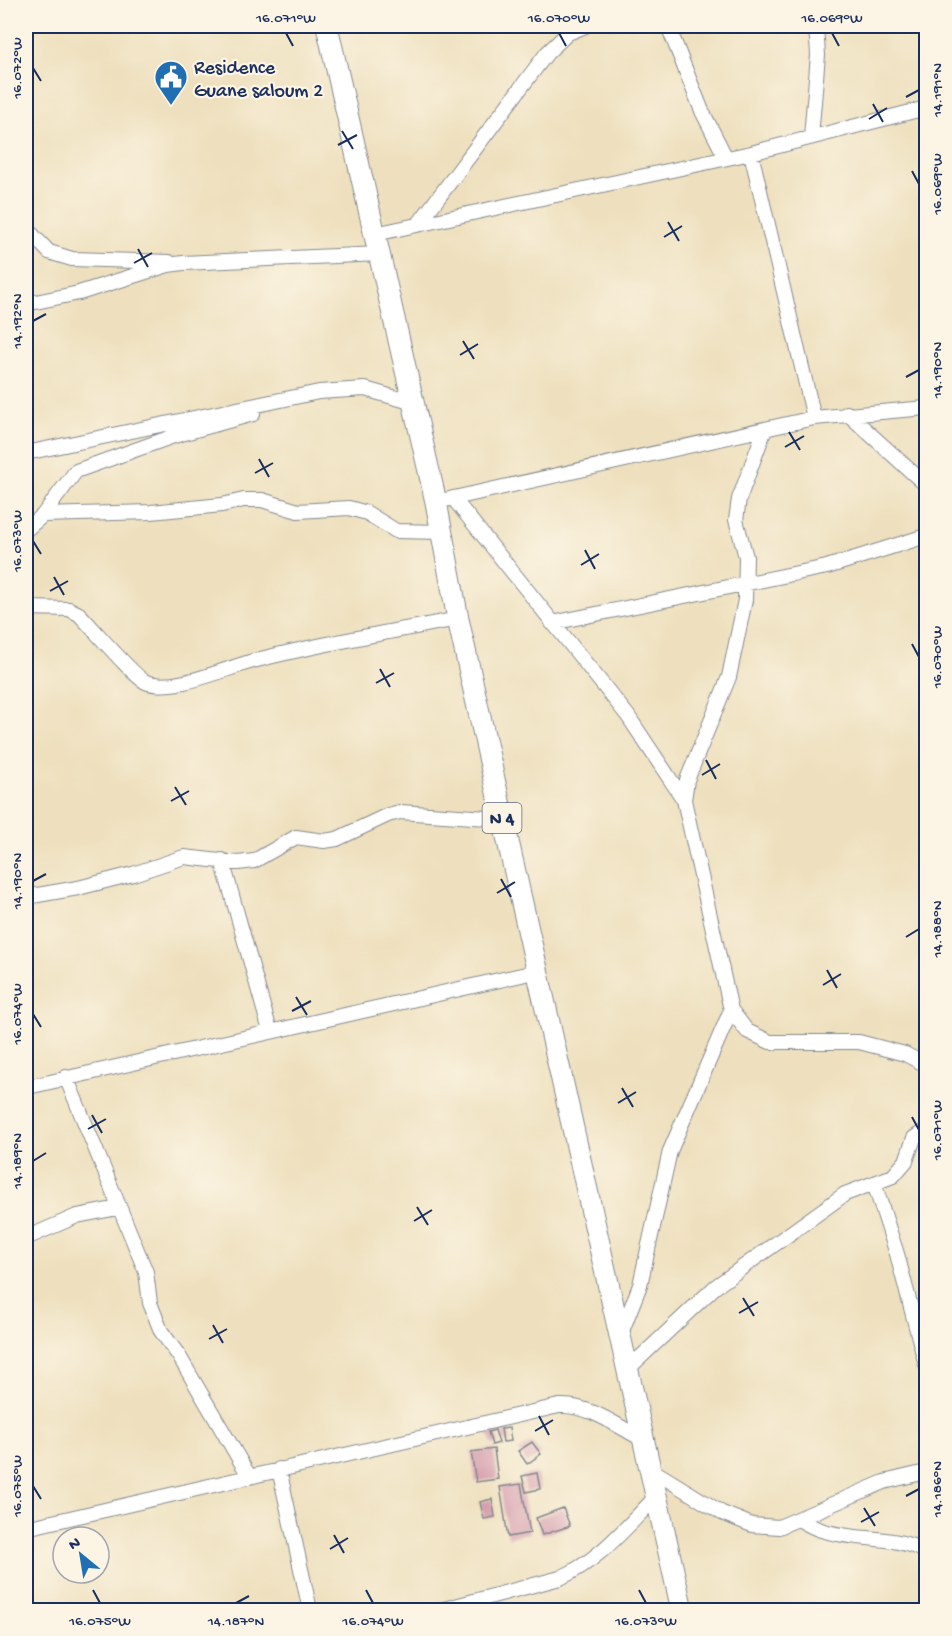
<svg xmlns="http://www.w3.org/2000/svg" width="952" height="1636" font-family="'Gochi Hand',sans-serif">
<rect width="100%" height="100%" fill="#fcf5e5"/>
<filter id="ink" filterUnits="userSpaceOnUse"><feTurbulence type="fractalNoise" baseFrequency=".0167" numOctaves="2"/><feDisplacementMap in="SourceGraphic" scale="12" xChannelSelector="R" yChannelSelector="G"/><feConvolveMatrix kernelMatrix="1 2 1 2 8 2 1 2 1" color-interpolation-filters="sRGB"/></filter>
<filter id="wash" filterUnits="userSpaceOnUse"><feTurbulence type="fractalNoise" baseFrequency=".008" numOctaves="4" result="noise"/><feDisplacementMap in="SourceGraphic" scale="24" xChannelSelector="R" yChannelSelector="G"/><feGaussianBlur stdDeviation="1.35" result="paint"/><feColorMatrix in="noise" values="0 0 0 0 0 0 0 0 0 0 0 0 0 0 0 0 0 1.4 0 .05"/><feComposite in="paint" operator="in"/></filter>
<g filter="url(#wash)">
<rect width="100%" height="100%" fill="#eee0be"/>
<g id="blocks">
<!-- building -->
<path fill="#d296a9" d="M509 1428 511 1441 503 1442 501 1429Z
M495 1430 499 1443 492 1445 488 1432Z
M532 1442 541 1454 527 1464 518 1451Z
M494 1449 498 1479 476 1482 471 1452Z
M537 1473 540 1489 526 1492 522 1476Z
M521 1484 530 1533 508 1537 500 1487Z
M492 1499 495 1517 484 1519 480 1502Z
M563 1508 570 1526 542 1535 536 1518Z"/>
</g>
</g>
<g filter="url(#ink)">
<use href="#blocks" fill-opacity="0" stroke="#84888e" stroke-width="1.5"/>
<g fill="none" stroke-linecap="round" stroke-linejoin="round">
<defs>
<path id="street" d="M668 26 702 111 726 158
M811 137 818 55 816 26
M751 153 814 418
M420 222 547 53 568 33 585 26
M26 228 49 252 72 259 169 262
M375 234 751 153 926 108
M26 304 79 293 168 265 183 263 380 254
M847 413 926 485
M765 429 739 499 736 520 746 557 745 600 729 677 687 780 684 800 731 1010 747 1031 770 1042H859L905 1054 926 1065
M26 453 319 392 365 389 414 403
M453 498 628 716 684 800
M436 502 814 418 926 408
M43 515 151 512 222 505 244 500H262L298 511 349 508 367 513 396 531 442 532
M26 530 43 515 76 471 174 436 253 414
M26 608 69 609 79 614C91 626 134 677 146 682 174 693 228 667 257 660 323 643 391 632 458 619
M552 623 827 567 926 536
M222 860 270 1031
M26 897 78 888 133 874 184 857 238 863 254 861 296 837 324 841 337 839 388 815 400 812 503 819
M66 1077 146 1272 150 1303 161 1331 179 1356 249 1476
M26 1085 28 1087 539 971
M874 1183 897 1254 926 1365
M26 1238 77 1216 118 1208
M620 1336 640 1285 670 1151 731 1010
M629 1368 715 1287 845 1194 893 1176 906 1161 914 1138 926 1130
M279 1469 310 1610
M652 1470 722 1513 752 1525 779 1527 884 1482 926 1472
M800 1520C807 1524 814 1528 821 1530 856 1542 894 1534 926 1552
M26 1528 559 1406C590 1404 618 1427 646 1441
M440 1610 560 1578C600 1560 627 1526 657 1496"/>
<path id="primary" d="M327 26 436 502 458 619 503 819 682 1610"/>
</defs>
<!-- street casing -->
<use href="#street" stroke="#84888e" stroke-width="16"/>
<!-- primary casing -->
<use href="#primary" stroke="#84888e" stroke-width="23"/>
<!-- street -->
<use href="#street" stroke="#fff" stroke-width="14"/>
<!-- primary -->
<use href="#primary" stroke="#fff" stroke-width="21"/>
</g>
</g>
<!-- ticks -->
<path fill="none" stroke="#1b2f5e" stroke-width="2" d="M286 33 293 46M559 33 566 46M832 33 839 46M33 68 41 81M906 97 919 90M873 104 883 122M869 119 887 108M342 131 353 149M338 145 357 135M912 171 919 184M668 222 679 241M664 237 682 226M138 249 148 267M134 263 152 253M33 321 46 314M463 341 474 359M460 355 478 344M906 377 919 370M789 432 800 450M785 447 804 436M259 459 269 477M255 473 273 463M33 541 41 554M585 550 595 569M581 565 599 554M54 577 64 595M50 591 68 581M912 644 919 657M380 669 390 687M376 683 394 673M706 760 716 779M702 775 720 764M175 787 186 805M171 801 189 791M501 879 511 897M33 881 46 874M497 893 515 882M906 937 919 929M827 970 837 988M823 985 841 974M296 997 307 1015M292 1011 311 1001M33 1014 41 1027M622 1088 633 1107M618 1103 636 1092M92 1115 102 1133M912 1117 919 1130M88 1129 106 1119M33 1161 46 1153M417 1207 428 1225M414 1221 432 1210M743 1298 754 1316M739 1313 758 1302M213 1325 223 1343M209 1339 227 1329M539 1416 549 1435M535 1431 553 1420M33 1486 41 1499M906 1496 919 1489M864 1508 875 1526M861 1522 879 1512M334 1535 344 1553M330 1549 348 1538M93 1590 100 1603M366 1590 373 1603M639 1590 646 1603M236 1603 249 1596"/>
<!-- icons -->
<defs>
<symbol id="civic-pin" viewBox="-11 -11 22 30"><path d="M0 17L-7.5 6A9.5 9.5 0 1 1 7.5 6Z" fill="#1f6fb2" stroke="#fcf5e5"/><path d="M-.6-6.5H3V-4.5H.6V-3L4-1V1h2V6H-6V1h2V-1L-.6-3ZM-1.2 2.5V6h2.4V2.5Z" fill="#fff"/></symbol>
</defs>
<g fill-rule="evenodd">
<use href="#civic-pin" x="152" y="58" width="38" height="52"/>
</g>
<g text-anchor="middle" stroke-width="4.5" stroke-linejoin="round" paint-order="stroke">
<!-- shield labels -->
<rect fill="#fcf5e5" stroke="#5e6a86" stroke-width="1.5" x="482.5" y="803" width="39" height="30" rx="4.5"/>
<g font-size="18" font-weight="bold" fill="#1b2f5e">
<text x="502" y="824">N 4</text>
</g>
<!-- poi labels -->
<g font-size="20" fill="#1b2f5e" stroke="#fcf5e5" text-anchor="start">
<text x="194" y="73">Residence<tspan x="194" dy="23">Guane saloum 2</tspan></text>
</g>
</g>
<!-- margin -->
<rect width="952" height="1636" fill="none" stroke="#fcf5e5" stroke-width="66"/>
<!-- north arrow -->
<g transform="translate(81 1555) rotate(330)"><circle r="28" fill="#fcf5e5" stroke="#a2a6af" stroke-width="1.5"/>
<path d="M0-4.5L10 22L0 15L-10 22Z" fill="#1f6fb2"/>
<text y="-9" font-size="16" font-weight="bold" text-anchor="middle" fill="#1b2f5e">N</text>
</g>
<rect x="33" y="33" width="886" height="1570" fill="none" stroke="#1b2f5e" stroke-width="2"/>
<g font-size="15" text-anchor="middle" fill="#1b2f5e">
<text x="286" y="22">16.071°W</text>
<text x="559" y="22">16.070°W</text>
<text x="832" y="22">16.069°W</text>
<text transform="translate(16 68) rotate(-90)" y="5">16.072°W</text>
<text transform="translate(936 90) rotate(-90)" y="5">14.191°N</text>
<text transform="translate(936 184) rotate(-90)" y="5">16.069°W</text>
<text transform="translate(16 321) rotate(-90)" y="5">14.192°N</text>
<text transform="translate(936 370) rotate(-90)" y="5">14.190°N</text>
<text transform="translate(16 541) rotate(-90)" y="5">16.073°W</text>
<text transform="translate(936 657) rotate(-90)" y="5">16.070°W</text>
<text transform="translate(16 881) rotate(-90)" y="5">14.190°N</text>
<text transform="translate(936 929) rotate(-90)" y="5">14.188°N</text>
<text transform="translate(16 1014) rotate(-90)" y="5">16.074°W</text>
<text transform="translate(936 1130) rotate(-90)" y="5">16.071°W</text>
<text transform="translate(16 1161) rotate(-90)" y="5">14.189°N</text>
<text transform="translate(16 1486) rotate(-90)" y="5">16.075°W</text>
<text transform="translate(936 1489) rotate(-90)" y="5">14.186°N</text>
<text x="100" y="1625">16.075°W</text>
<text x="236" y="1625">14.187°N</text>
<text x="373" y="1625">16.074°W</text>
<text x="646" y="1625">16.073°W</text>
</g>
</svg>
